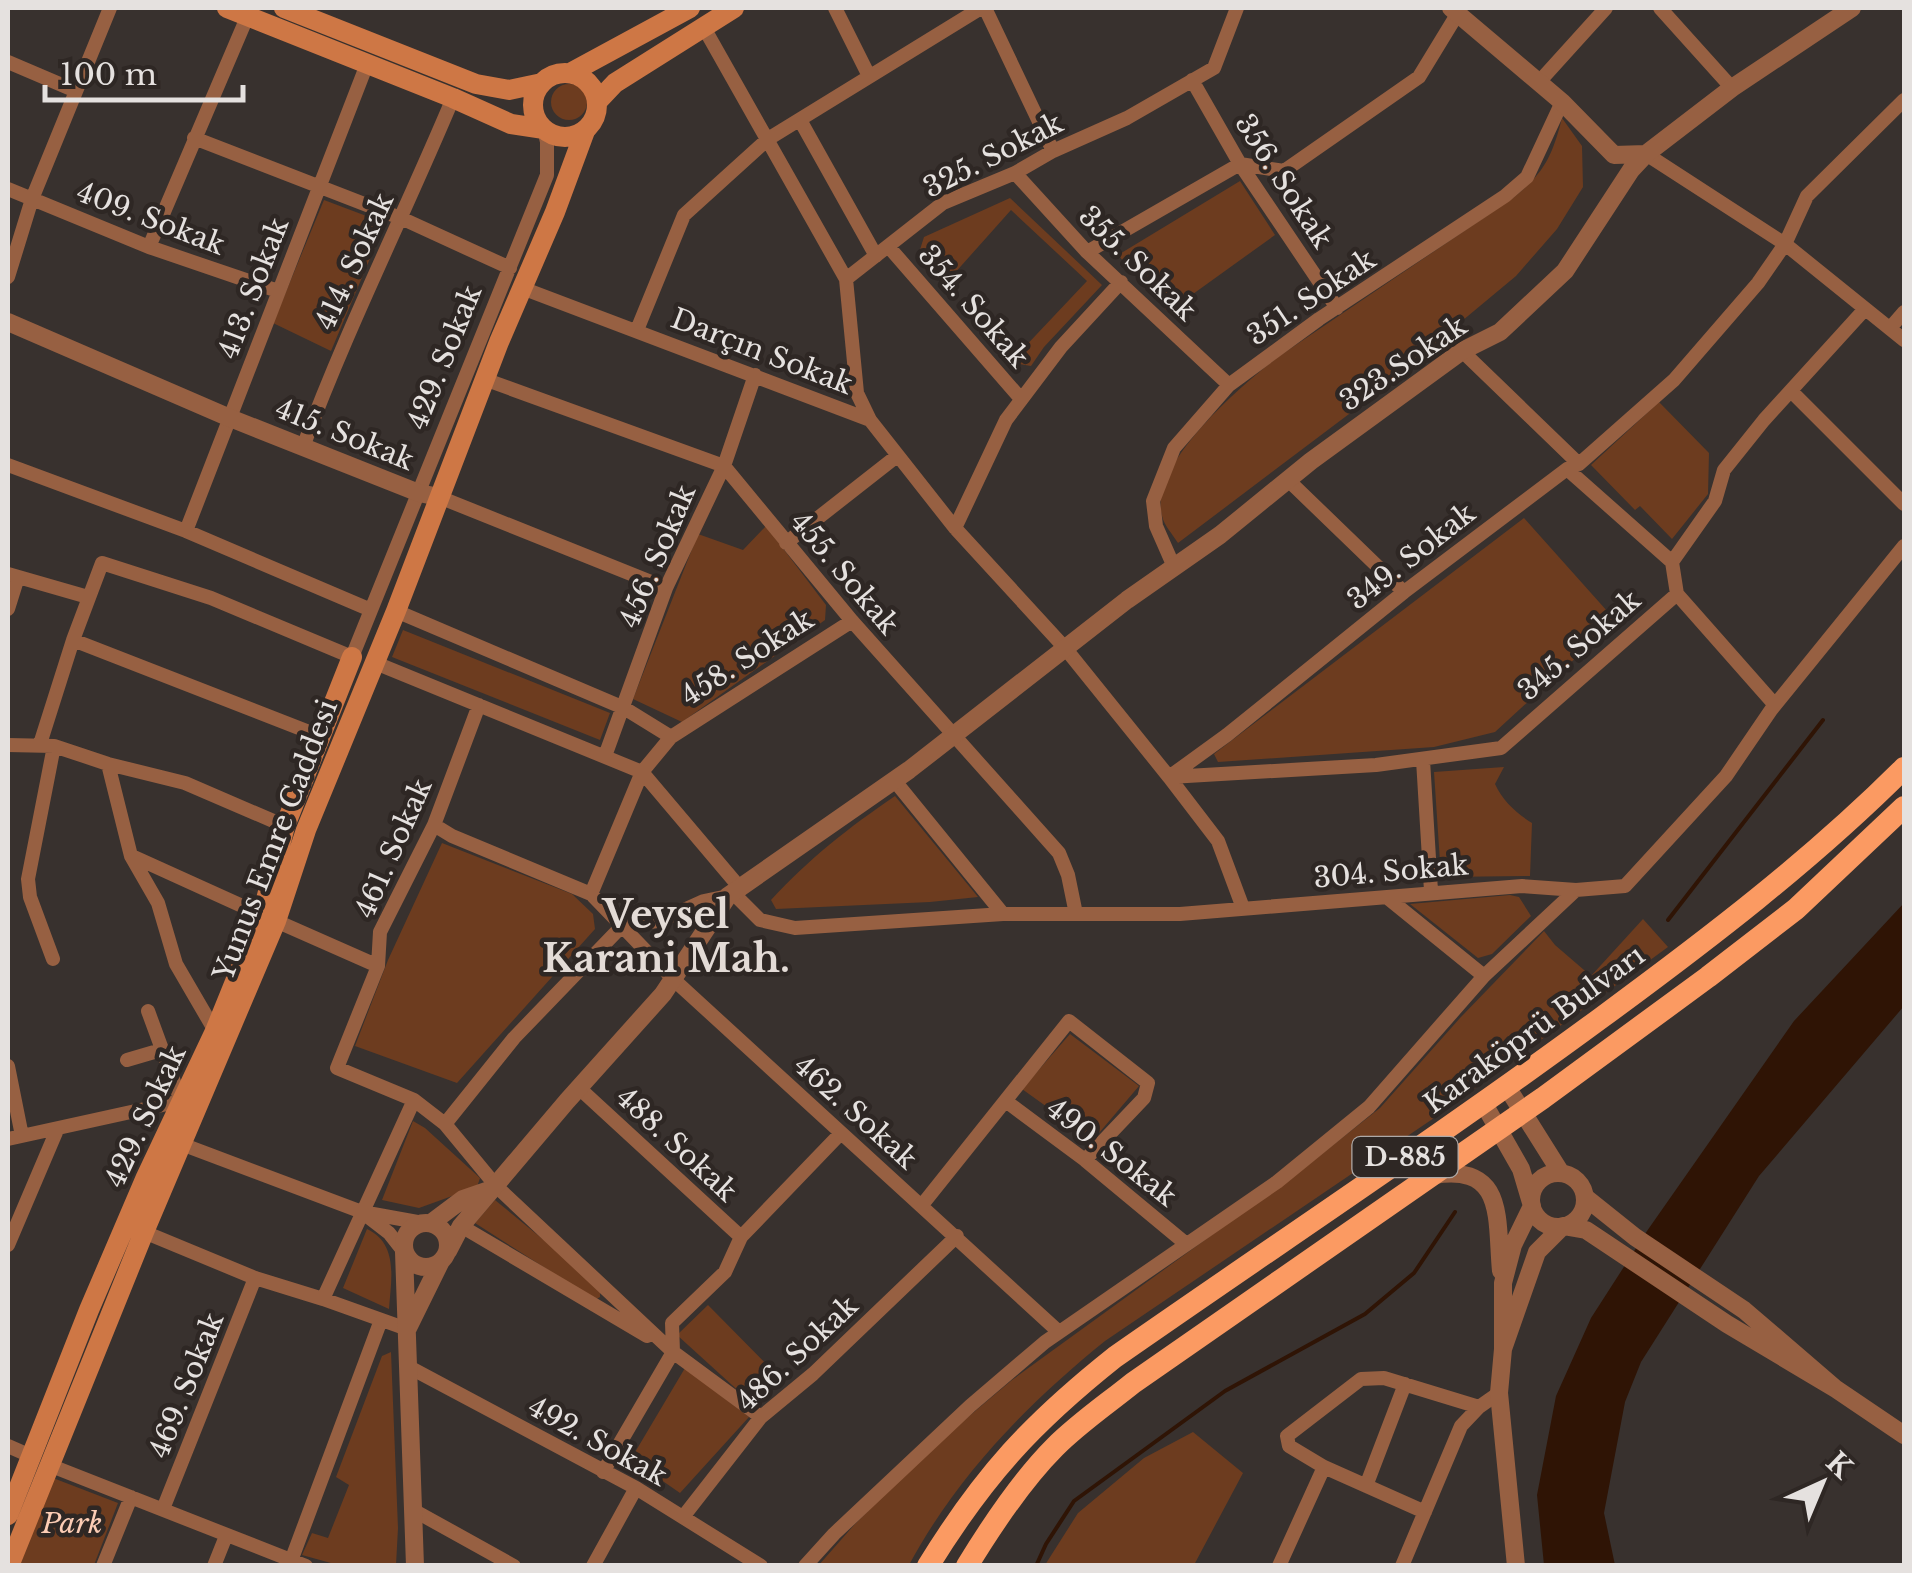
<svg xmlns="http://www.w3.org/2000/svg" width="1912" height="1573" font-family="'Libre Baskerville',serif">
<rect width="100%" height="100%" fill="#38312e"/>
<!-- green -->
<path fill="#6d3c1f" d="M551 102a18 18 0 1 1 36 0a18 18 0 1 1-36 0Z
M1562 118 1582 146 1583 187 1557 229 1516 276 1361 405 1178 543C1173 535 1164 525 1162 516 1148 464 1242 385 1278 357L1513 198C1544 173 1552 157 1562 118Z
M1240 181 1275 235 1168 312 1118 255Z
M1010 198 1102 285 1044 347 1031 366 1019 364 962 301 966 298 1019 353 1087 281 1011 210 945 284 917 259 924 237Z
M324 200 385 223 331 351 273 323Z
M1659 402 1709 453 1708 494 1672 539 1640 506 1635 510 1591 465Z
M1524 518 1616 621 1495 732 1434 747 1218 762 1214 754Z
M766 526 826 605 825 620 682 722 633 699 698 534 743 550Z
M403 630 610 713 600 740 392 657Z
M1504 767 1495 784C1503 801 1516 813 1532 823L1530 876 1441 877 1434 772Z
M895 796 978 897 930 902 776 909 771 900C810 858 848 828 895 796Z
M442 843 572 894 593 914 595 929 457 1083 355 1046 388 960Z
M1510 895 1519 897 1531 916 1492 954 1478 958 1410 904Z
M1643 919 1668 947 1437 1116 1105 1341C1026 1405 957 1476 909 1565L818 1566 855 1524 936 1444 1012 1380 1304 1168 1380 1108 1460 1018 1544 931 1555 945 1591 976Z
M1070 1034 1139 1086 1093 1140 1022 1089Z
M413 1121 425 1128 480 1178 477 1187 419 1208 382 1200Z
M495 1200 600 1286V1297L595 1300 475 1223Z
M367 1229C399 1244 391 1280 389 1309L343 1288Z
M708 1305 773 1371 743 1395 677 1335Z
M391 1352 398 1528 396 1565H338L302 1555 312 1533 328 1538 349 1485 336 1477 382 1356Z
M685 1368 749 1417 680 1493 631 1459Z
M1193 1432 1243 1473 1194 1565H1045L1078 1513 1144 1458Z
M53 1478 118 1503 94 1565H18Z"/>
<!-- water -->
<path fill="#2f1405" d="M1904 903V1006L1759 1176 1641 1362 1625 1402 1604 1513 1615 1565H1544L1537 1495 1556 1396 1591 1318 1647 1231 1794 1021Z"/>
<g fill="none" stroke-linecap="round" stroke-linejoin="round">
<!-- stream -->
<path stroke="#2f1405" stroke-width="4" d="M1668 920 1823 720
M1036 1566 1046 1544 1074 1501 1225 1391 1365 1314 1414 1273 1455 1212"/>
<!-- minor -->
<path stroke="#976042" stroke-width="14" d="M835 8 869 76
M985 8 1053 151
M1660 8 1732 88
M703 26 846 279 943 203 1015 173 1053 151 1127 118 1214 68 1237 8
M8 62 76 91
M1192 80 1240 164 1337 308
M1539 82 1606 8
M800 120 876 256
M194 138 403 219 510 268
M1646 154 1785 244 1904 340
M1015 173 1087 252 1229 385
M8 189 149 247 278 291
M888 246 1021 399
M149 247 248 15
M1087 252 1240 164 1284 171 1419 77 1458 13
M8 277 32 199 110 8
M846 279 857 393 870 420
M522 288 870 420 955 528 1065 648 1169 777 1227 735 1404 592 1567 469 1579 464 1674 380 1758 283 1785 244 1807 196 1904 100
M1891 327 1904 312
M637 330 684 215 768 139 981 8
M1462 351 1579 464
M484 379 724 466 852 621 1059 853 1068 875 1076 914
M1791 391 1904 504
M303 447C347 328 404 215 453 98
M8 465 186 531 371 610
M1567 469 1672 562
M1287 479 1404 592
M439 497 666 588
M955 528 1006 420 1061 347 1121 282
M186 531 367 64
M786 543 897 456
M1174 567 1156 526 1153 501 1174 448 1229 385 1319 319 1505 196 1527 177 1562 102
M8 574 88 597
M1677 594 1775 705
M8 609 18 577
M396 611 624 708 671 737
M73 640 322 737
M373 662 642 772 591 894
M479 705 434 825 380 932 378 966 337 1068 414 1100 445 1124 497 1187 673 1352 761 1417
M40 744 73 640 102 563 211 598 352 657 547 175V142L544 129
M8 745 54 746 108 764 185 783 285 826
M605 756 666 588 724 466 755 375
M1423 760 1431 891
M108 764 131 856 158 903 176 964 215 1031
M1169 777 1218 841 1243 908
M1170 777 1376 765 1501 748 1677 594 1672 562 1715 501 1724 470 1764 420 1865 309
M894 780 1003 914
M434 825 452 836 591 894 673 979 1059 1332
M132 856 262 915
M741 889 642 772 671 737 852 621
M733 893 760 920 795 928 1003 914H1180L1522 886 1576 890 1625 886 1726 776 1771 710 1904 546
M1389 899 1484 976
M276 921 378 966
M53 959 30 897 28 879 54 746
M127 1060 161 1050
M8 1066 22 1136
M579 1088 741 1237
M1007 1102 1085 1160 1185 1243
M445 1124 514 1038 621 927 662 920 704 901 728 896
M8 1139 181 1101 148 1011
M176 1142 362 1212 423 1223
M922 1205 1069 1021 1148 1083 1144 1098 1085 1160
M367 1216 389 1233 404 1252
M461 1226 647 1336
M144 1232 255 1278 323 1299 414 1100
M8 1245 57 1130
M323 1299 407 1329
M407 1366 636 1488 761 1566
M8 1446 33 1457
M49 1465 306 1566
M603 1472 673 1352 672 1323 725 1272 741 1237 841 1133
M1366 1486 1405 1384
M163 1509 255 1278
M415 1511 514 1566
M1425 1512 1324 1467 1289 1446 1287 1436 1361 1379 1384 1378 1479 1407
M683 1517 761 1417 813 1374 957 1236
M291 1561 381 1320
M103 1566 131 1497
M214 1566 226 1536
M593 1566 636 1488
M805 1566 834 1534 970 1406 1045 1342 1277 1182 1369 1107 1484 976 1576 890
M1279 1566 1324 1467
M1402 1566 1461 1426 1479 1407 1499 1393"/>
<!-- tertiary -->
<path stroke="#976042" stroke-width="18" d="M1451 8 1562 102 1614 155 1646 154
M8 322 230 418 419 493 439 497
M1507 1087 1561 1173
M1484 1104 1521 1169 1532 1206 1513 1245 1503 1283V1349L1537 1252 1563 1226 1586 1230 1727 1324 1836 1389 1744 1310 1635 1237 1585 1197
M1531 1200a27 27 0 1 1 54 0a27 27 0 1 1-54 0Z
M1434 1175C1506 1164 1496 1219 1501 1271
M404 1245a22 22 0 1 1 44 0a22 22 0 1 1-44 0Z
M431 1223 463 1199 492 1189
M448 1251 461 1226 567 1101 663 994 728 896 909 770 1127 600 1220 535 1311 461 1462 351 1500 332 1565 271 1631 170 1646 154 1732 88 1852 8
M404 1252 415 1566
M408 1328 440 1263
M1503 1349 1499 1393 1516 1566
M1836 1389 1904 1435"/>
<!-- secondary -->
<path stroke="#ce7745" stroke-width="20" d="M227 8 453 98 511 124 544 129
M284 8 476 84 509 90 542 83
M533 105a32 32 0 1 1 64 0a32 32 0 1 1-64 0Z
M570 73 690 8
M598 101 615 83 734 8
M8 1515 89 1310 146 1177 215 1031 262 915 285 826 352 657
M9 1566 144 1232 276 921 306 830 396 611 499 342 555 212 585 131"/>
<!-- trunk -->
<path stroke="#fb9a62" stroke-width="22" d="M928 1566C984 1475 1032 1423 1115 1357 1277 1244 1442 1135 1601 1018 1707 940 1811 861 1904 768
M967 1566C992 1525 1021 1481 1055 1447 1079 1423 1107 1404 1133 1383L1543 1098 1708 977 1796 909 1904 807"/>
</g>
<g text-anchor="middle" stroke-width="9" stroke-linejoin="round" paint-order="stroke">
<!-- shield labels -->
<rect fill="#2e2724" stroke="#aea9a7" stroke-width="2.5" x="1352.5" y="1137" width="105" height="40" rx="8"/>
<g font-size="25" font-weight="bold" fill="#e5e1df">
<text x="1405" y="1166">D-885</text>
</g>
<!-- street labels -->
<g font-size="28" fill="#e5e1df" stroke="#2e2724">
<text transform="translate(993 155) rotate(-27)" y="10">325. Sokak</text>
<text transform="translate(1284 181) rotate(57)" y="10">356. Sokak</text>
<text transform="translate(151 218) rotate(21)" y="10">409. Sokak</text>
<text transform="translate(354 261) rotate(-65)" y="10">414. Sokak</text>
<text transform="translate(1138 263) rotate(44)" y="10">355. Sokak</text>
<text transform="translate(253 288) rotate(-69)" y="10">413. Sokak</text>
<text transform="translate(1311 297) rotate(-34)" y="10">351. Sokak</text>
<text transform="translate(974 306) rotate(49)" y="10">354. Sokak</text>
<text transform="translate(762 351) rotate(21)" y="10">Darçın Sokak</text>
<text transform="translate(444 357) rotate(-68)" y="10">429. Sokak</text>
<text transform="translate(1403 363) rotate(-34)" y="10">323.Sokak</text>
<text transform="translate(345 434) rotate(22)" y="10">415. Sokak</text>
<text transform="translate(657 556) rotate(-67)" y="10">456. Sokak</text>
<text transform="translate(1411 556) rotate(-38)" y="10">349. Sokak</text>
<text transform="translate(845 573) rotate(50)" y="10">455. Sokak</text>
<text transform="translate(1579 645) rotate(-41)" y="10">345. Sokak</text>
<text transform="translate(747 657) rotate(-33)" y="10">458. Sokak</text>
<text transform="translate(275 840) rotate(-69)" y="10">Yunus Emre Caddesi</text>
<text transform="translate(393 848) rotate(-66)" y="10">461. Sokak</text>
<text transform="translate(1391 871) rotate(-5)" y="10">304. Sokak</text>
<text transform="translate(1534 1029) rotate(-36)" y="10">Karaköprü Bulvarı</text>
<text transform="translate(856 1112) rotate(42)" y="10">462. Sokak</text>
<text transform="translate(145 1116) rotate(-65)" y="10">429. Sokak</text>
<text transform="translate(677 1144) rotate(43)" y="10">488. Sokak</text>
<text transform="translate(1112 1152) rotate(38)" y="10">490. Sokak</text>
<text transform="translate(797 1353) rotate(-43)" y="10">486. Sokak</text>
<text transform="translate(186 1385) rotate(-68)" y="10">469. Sokak</text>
<text transform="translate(598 1441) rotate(29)" y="10">492. Sokak</text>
</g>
<!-- park labels -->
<g font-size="28" font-style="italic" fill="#fccdb5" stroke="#2e2724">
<text x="72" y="1533">Park</text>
</g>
<!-- district labels -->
<g font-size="38" font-weight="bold" fill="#e3dbd6" stroke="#2e2724">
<text x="666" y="928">Veysel<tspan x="666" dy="44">Karani Mah.</tspan></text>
</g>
</g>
<!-- border -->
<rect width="1912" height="1573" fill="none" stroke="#e5e1df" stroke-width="20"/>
<!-- north arrow -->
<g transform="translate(1822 1483) rotate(44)" stroke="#2e2724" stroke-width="8" paint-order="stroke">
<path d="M0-8L18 38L0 25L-18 38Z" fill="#e5e1df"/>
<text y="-15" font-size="28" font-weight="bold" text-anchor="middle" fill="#e5e1df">K</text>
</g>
<!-- scale -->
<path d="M45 85v15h198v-15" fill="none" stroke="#e5e1df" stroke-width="5"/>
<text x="60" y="85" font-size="30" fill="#e5e1df" stroke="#2e2724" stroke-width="8" paint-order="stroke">100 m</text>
</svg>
